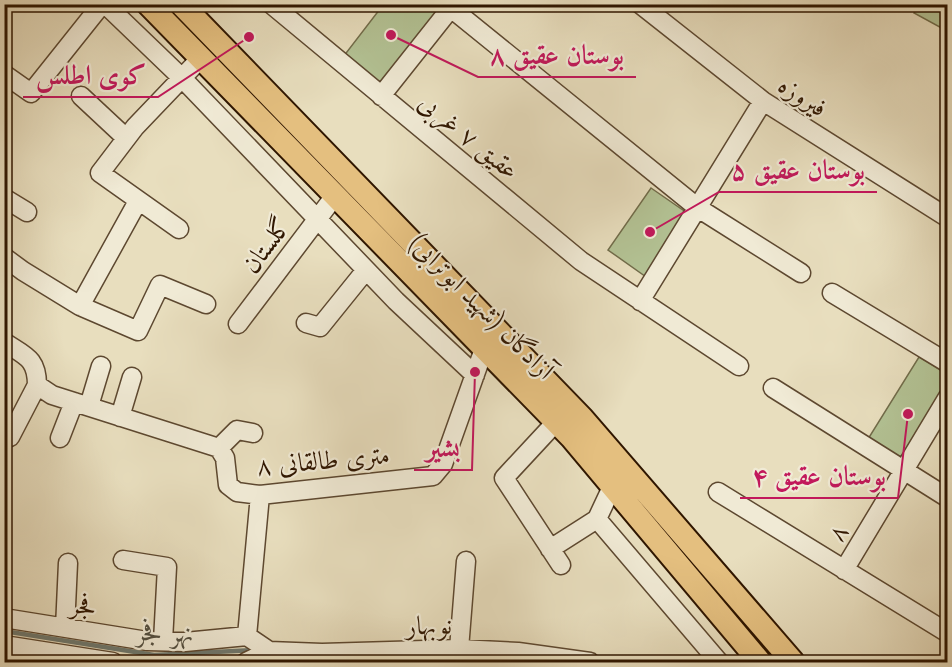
<svg xmlns="http://www.w3.org/2000/svg" width="952" height="667" font-family="Cardo,Amiri,serif">
<rect width="100%" height="100%" fill="#e8debe"/>
<filter id="stains"><feTurbulence type="fractalNoise" baseFrequency=".00333" numOctaves="4"/><feColorMatrix values="0 0 0 0 .2 0 0 0 0 .09 0 0 0 0 .02 0 0 0 .5 -.17"/></filter>
<radialGradient id="worn" r=".72"><stop offset=".6" stop-color="#630" stop-opacity="0"/><stop offset="1" stop-color="#630" stop-opacity=".3"/></radialGradient>
<!-- green -->
<path fill="#b3c294" stroke="#716c4a" stroke-width="1.5" d="M383 5H430L440 12 381 86 343 57Z
M919 5H947V31L914 13Z
M651 188 690 215 649 279 608 250Z
M919 357 947 374V390L905 461 868 439Z"/>
<g fill="none" stroke-linecap="round" stroke-linejoin="round">
<!-- stream -->
<path stroke="#6f796f" stroke-width="4.5" d="M4 631 154 655 255 650"/>
<defs>
<path id="minor" d="M105 4 182 78 396 301 475 375
M271 4 581 261 739 366
M446 4 698 208 801 273
M640 4 763 101 948 218
M4 74 31 93 102 4
M81 96 126 138
M381 96 454 4
M4 198 27 212
M179 229 100 173 135 127 200 59
M4 257 23 271 80 306 138 201
M832 293 948 363
M640 301 763 101
M80 306 138 331 160 285 206 304
M306 323 320 327 366 270
M238 324 334 197
M4 342C25 356 37 358 37 385L52 395 219 448 225 458 228 485 237 492 260 495 433 476 443 464 484 349
M773 388 948 498
M89 406 101 366
M120 417 132 377
M556 422 504 478 561 565
M10 437 37 385
M60 438 74 402
M219 448 237 430 253 433
M718 492 948 633
M597 519 719 662
M597 519 612 487
M550 549 597 519
M123 560 167 567 163 641
M844 570 948 397
M4 618 147 641 185 642 247 636 269 651
M65 628 68 563
M247 636 260 495
M4 645 113 662
M459 649 466 561
M246 662 269 651 322 653 459 649 518 652 590 662"/>
<path id="major" d="M148 4 571 437 760 662
M181 4 582 418 793 662"/>
</defs>
<!-- minor casing -->
<use href="#minor" stroke="#5d4830" stroke-width="21"/>
<!-- major casing -->
<use href="#major" stroke="#2f1600" stroke-width="26"/>
<!-- minor -->
<use href="#minor" stroke="#f0ead5" stroke-width="18"/>
<!-- major -->
<use href="#major" stroke="#e4bf7f" stroke-width="22"/>
</g>
<g text-anchor="middle" stroke-width="4.5" stroke-linejoin="round" paint-order="stroke">
<!-- street labels -->
<g font-size="26" fill="#2f1600" stroke="#f0ead5">
<text transform="translate(803 96) rotate(33)" y="9">فیروزه</text>
<text transform="translate(469 136) rotate(39)" y="9">عقیق ۷ غربی</text>
<text transform="translate(266 245) rotate(-53)" y="9">گلستان</text>
<text transform="translate(482 306) rotate(45)" y="9">آزادگان (شهید ابوترابی)</text>
<text transform="translate(323 460) rotate(-5)" y="9">۸ متری طالقانی</text>
<text transform="translate(837 532) rotate(-59)" y="9">۸</text>
<text transform="translate(84 605) rotate(9)" y="9">فجر</text>
<text transform="translate(429 625) rotate(-1)" y="9">نوبهار</text>
</g>
<!-- water labels -->
<g font-size="27" font-style="italic" fill="#545041" stroke="#f0ead5">
<text transform="translate(165 632) rotate(2)" y="9">نهر فجر</text>
</g>
</g>
<!-- callouts -->
<path fill="none" stroke="#c2185b" stroke-width="2" d="M391 35L478 77H636M249 37L158 97H23M650 232L719 192H877M475 372L472 470H414M908 414L898 498H740"/>
<g fill="#c2185b" stroke="#f0ead5" stroke-width="2">
<circle cx="391" cy="35" r="6"/>
<circle cx="249" cy="37" r="6"/>
<circle cx="650" cy="232" r="6"/>
<circle cx="475" cy="372" r="6"/>
<circle cx="908" cy="414" r="6"/>
</g>
<g font-size="27" text-anchor="middle" font-weight="bold" fill="#c2185b" stroke="#f0ead5" stroke-width="4.5" stroke-linejoin="round" paint-order="stroke">
<text x="557" y="64">بوستان عقیق ۸</text>
<text x="91" y="84">کوی اطلس</text>
<text x="798" y="179">بوستان عقیق ۵</text>
<text x="443" y="457">بشیر</text>
<text x="819" y="485">بوستان عقیق ۴</text>
</g>
<!-- margin -->
<rect width="952" height="667" fill="none" stroke="#e8debe" stroke-width="24"/>
<rect x="6" y="6" width="940" height="655" fill="none" stroke="#2f1600" stroke-width="3"/>
<rect x="12" y="12" width="928" height="643" fill="none" stroke="#2f1600" stroke-width="1.5"/>
<rect width="100%" height="100%" filter="url(#stains)"/>
<rect width="100%" height="100%" fill="url(#worn)"/>
</svg>
